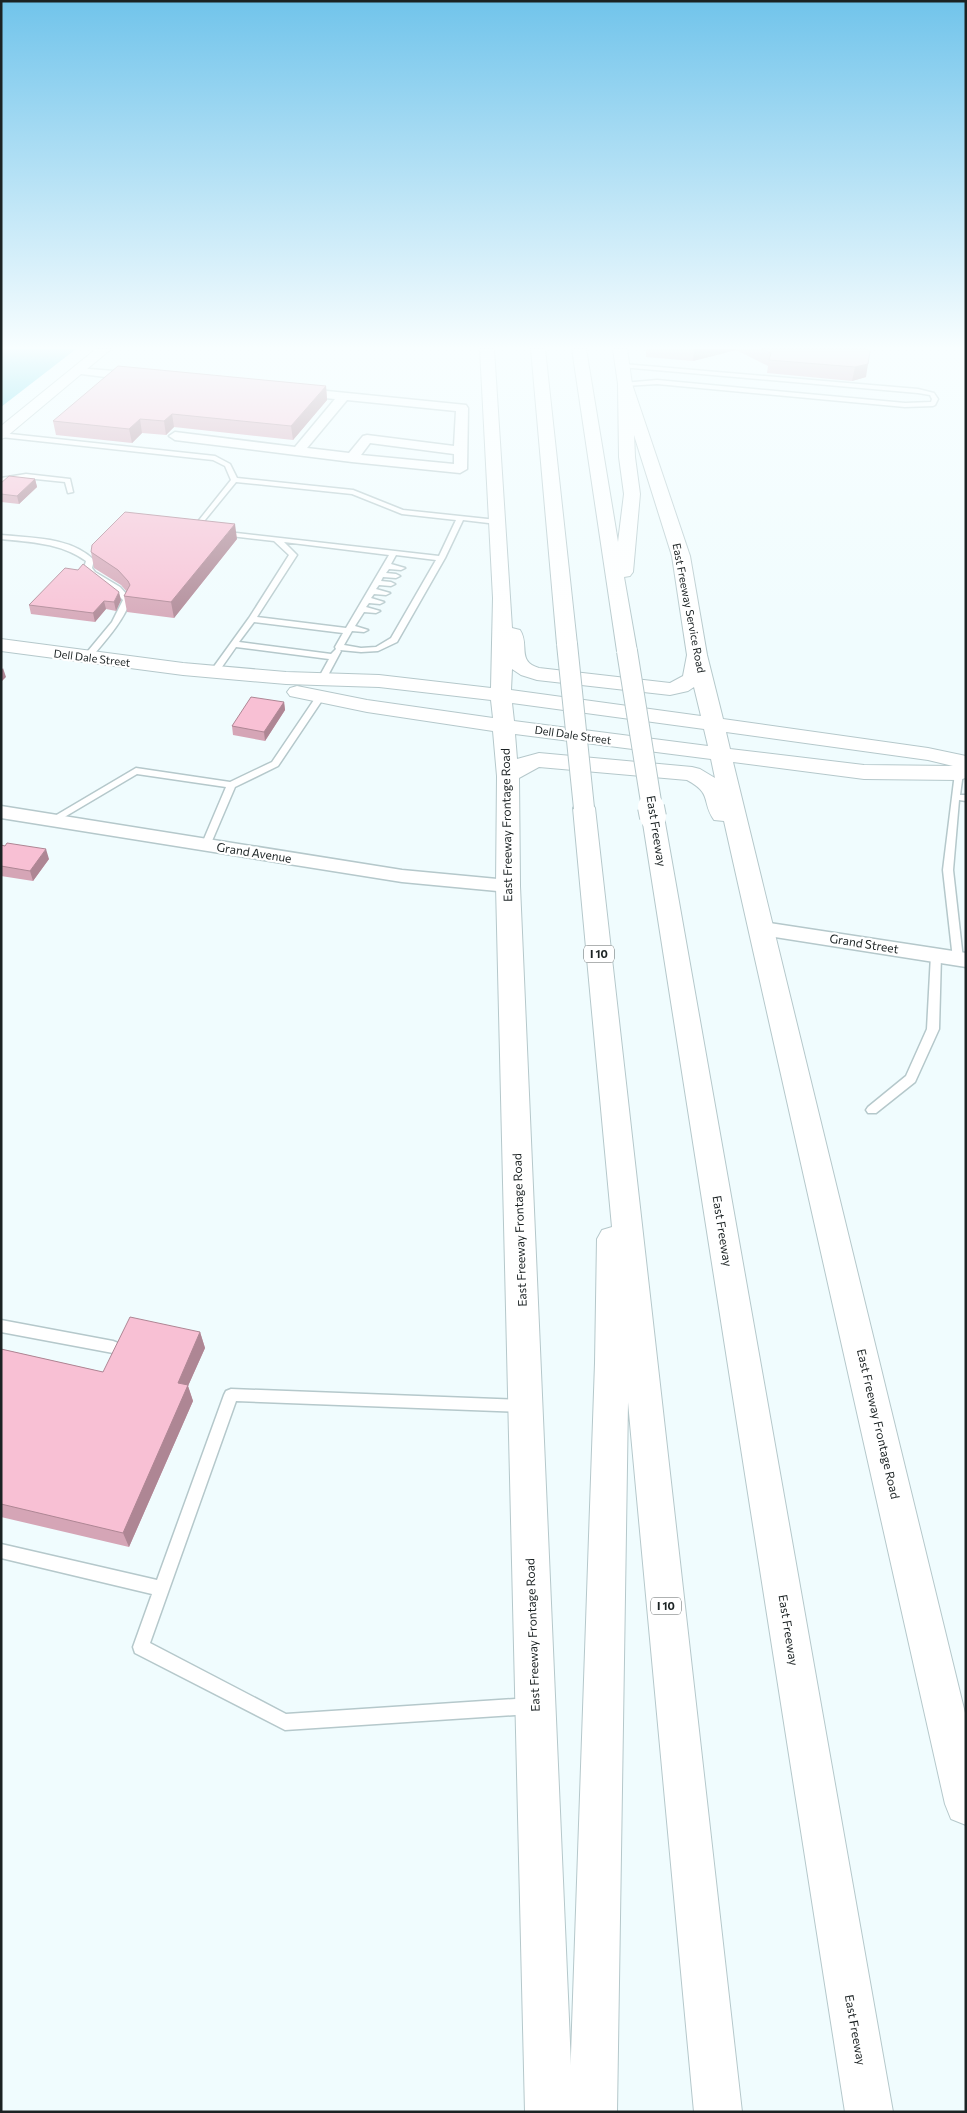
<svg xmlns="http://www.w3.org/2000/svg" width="967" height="2113" font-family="Commissioner,sans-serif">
<rect width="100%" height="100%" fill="#f0fcfe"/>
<!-- forest -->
<path fill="#54d3e6" d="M1 349H76L1 407Z"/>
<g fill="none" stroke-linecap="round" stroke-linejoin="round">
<defs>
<path id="lane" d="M623 364 918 389 934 393 938 399 935 405 933 406 905 407 657 384 625 386 622 384 623 383 657 380 905 403 931 402 932 399 930 395 918 393 621 367Z
M1 433 215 456 230 464 237 478 353 490 403 510 497 520 500 522 497 524 463 520 445 558 397 642 378 651 361 652 340 650 341 651 325 681H319L318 679 329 659 236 647 217 674H214L210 672 249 618 289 555 274 541 222 535 218 533 219 531 439 556 456 520 402 514 352 494 236 482 196 531H192V529L231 480 225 466 213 460 1 437ZM284 542 389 555 346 628 257 617 297 555ZM396 555 436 560 391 638 376 647 361 648 344 645 352 631 364 632 368 630 355 626 364 612 376 613 380 611 366 607 369 603 380 604 384 602 371 598 374 594 386 595 390 593 376 589 379 585 391 586 395 584 391 582 381 581 383 577 396 578 400 576 396 574 386 573 389 569 401 570 405 568 391 564ZM254 622 343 633 335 647 336 649 331 654 239 642Z
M26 474 70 479 73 492 68 493 65 482 26 478 1 482V478Z
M1 535C31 538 71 537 94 560L92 568 95 572 120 587 130 598 131 600C122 623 106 640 90 659L83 657 112 622 123 600C111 587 94 582 84 568L86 561C61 543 31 542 1 539Z
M321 693 325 696 278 766 235 787 209 848H203L201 846 226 787 137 774 56 822H50L48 820 136 768 230 782 272 762 318 694Z
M959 770 963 773 960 795H966V801L959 800 953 870 963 959 958 963 953 959 943 870 955 773Z
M936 952 941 955 939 1029 915 1082 876 1113H868L866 1110 868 1107 906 1076 927 1029 931 955Z
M1 1320 113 1341 118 1343 120 1347 118 1351 113 1353 1 1332Z
M231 1389 522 1400 527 1402 529 1406 527 1410 522 1412 236 1401 150 1643 286 1714 531 1698 537 1700 539 1706 537 1712 531 1714 285 1730 135 1653 133 1647 152 1594 1 1558V1544L157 1580 224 1395 226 1391Z"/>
<path id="street" d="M77 368 138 373 144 377 138 381 73 373 71 371Z
M297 388 466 405 468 408 467 469 460 473 352 462 175 440 169 436 175 432 295 447 335 399 293 395 291 392ZM347 400 456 411 454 446 367 435 363 436 349 453 307 448ZM370 443 454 454V464L361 455Z
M1 806 402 870 508 880 515 882 518 886 515 890 508 892 402 882 1 818Z
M763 922 966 953V967L756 934 753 929 756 924Z"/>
<path id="secondary" d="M96 349H111L6 437 1 439V426Z
M480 349H494L512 628 520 630C530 645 516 661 539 668L670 683 683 676 687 655 672 556 618 384 613 349H627L632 384 690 556 707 655 723 719 928 748 966 756V778L958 780 864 779 733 762 966 1717V1825L951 1819 945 1804 724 821 714 820C701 801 713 794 687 780L539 767 519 778 520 886 573 2112H525L496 886 497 776 493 731 367 712 290 696 287 692 290 688 297 686 367 700 493 718 491 700 379 687 286 684 183 675 1 651V639L183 663 286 672 379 675 491 688 493 598ZM512 669 521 675 537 680 670 695 688 691 694 687 701 716 511 690ZM512 703 704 729 708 746 514 721ZM726 732 928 760 953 766 864 765 730 749ZM515 734 711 759 715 778 700 769 692 767 539 753 517 759Z"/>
<path id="highway" d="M531 349H545L577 644 574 648 567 650 560 648 557 644Z
M572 349H586L618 542 624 494 619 457 618 384 620 381H630L632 384 635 457 640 494 633 572 630 576 624 577 637 651 634 655 627 657 620 655 617 651Z
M584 801 592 803 595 808 742 2112H694L628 1402 617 2112H569L595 1363 597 1239 602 1230 612 1227 573 808 576 803Z
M653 810 661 812 664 817 893 2112H845L642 817 645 812Z"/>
</defs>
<!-- lane casing -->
<use href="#lane" stroke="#b5c8cb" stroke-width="3"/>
<!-- street casing -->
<use href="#street" stroke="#b5c8cb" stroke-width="3"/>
<!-- secondary casing -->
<use href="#secondary" stroke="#b5c8cb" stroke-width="2"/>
<!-- highway casing -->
<use href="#highway" stroke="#b5c8cb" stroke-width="2"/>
<!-- lane -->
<use href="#lane" fill="#fff" fill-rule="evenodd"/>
<!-- street -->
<use href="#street" fill="#fff" fill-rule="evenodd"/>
<!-- secondary -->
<use href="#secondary" fill="#fff" fill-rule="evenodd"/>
<!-- highway -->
<use href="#highway" fill="#fff" fill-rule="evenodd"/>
<defs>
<path id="highway-bridge-far1" d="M567 644 584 808
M627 651 652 808"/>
<path id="highway-bridge" d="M651 807 653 817"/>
</defs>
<!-- highway-bridge-far1 casing -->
<use href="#highway-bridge-far1" stroke="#b5c8cb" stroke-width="22" stroke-linecap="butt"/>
<!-- highway-bridge casing -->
<use href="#highway-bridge" stroke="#b5c8cb" stroke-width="28" stroke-linecap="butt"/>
<!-- highway-bridge-far1 -->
<use href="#highway-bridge-far1" stroke="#fff" stroke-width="20"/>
<!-- highway-bridge -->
<use href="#highway-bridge" stroke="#fff" stroke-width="26"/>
</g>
<!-- wall -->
<path fill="#d5a5b6" d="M646 349H866V377L852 381 767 373 768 366 736 350 693 361 646 357Z
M326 386 327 400 293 440 174 427 166 435 142 433 132 443 56 435 53 421Z
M35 479 37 487 19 504 1 502V483Z
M237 539 174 618 127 612 124 596 127 592 121 585 94 568 91 552Z
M121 600 116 611 106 609 95 622 31 614 29 605Z
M284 702 285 710 265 741 233 735 232 726Z
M1 845 49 859 33 881 1 876Z
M200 1332 205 1348 188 1386 193 1401 129 1547 1 1517V1349L103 1372Z"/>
<!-- shaded-wall -->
<path fill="#ae8694" d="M694 349H736V350L693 361Z
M868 364 866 377 852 381 855 367Z
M326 386 327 400 293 440 291 426Z
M172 414 174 427 166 435 164 421Z
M140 419 142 433 132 443 129 429Z
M35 479 37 487 19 504 17 496Z
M235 524 237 539 174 618 171 602Z
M119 592 121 600 116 611 114 602Z
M104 601 106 609 95 622 93 613Z
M3 668 6 677 1 682V671Z
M284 702 285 710 265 741 264 732Z
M46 849 49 859 33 881 30 871Z
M200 1332 205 1348 188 1386 193 1401 129 1547 123 1533 178 1383Z"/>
<!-- building -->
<path fill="#f8c0d4" stroke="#ae8694" d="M761 349H866L870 351 868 364 855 367 769 360 771 353Z
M118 366 326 386 291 426 172 414 164 421 140 419 129 429 53 421Z
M9 476 35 479 17 496 1 494V483Z
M125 512 235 524 171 602 124 596 130 585 128 581 118 570 91 552 92 545Z
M83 564 119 592 114 602 104 601 93 613 29 605 65 568 78 570Z
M251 697 284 702 264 732 232 726Z
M7 843 46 849 30 871 1 866V845L5 846Z
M130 1317 200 1332 178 1383 188 1385 123 1533 1 1504V1349L103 1372Z"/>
<!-- sky -->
<linearGradient id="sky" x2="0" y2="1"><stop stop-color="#71c4eb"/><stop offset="0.54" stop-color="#f8feff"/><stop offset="1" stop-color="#f8feff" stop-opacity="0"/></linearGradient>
<rect width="967" height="644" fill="url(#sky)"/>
<g text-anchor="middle" stroke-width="4.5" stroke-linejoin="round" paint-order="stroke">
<!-- far-street labels -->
<g font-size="11" fill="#1b2223" stroke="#fff">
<text transform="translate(689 608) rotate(79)" y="4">East Freeway Service Road</text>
<text transform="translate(92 658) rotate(7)" y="4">Dell Dale Street</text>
<text transform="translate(573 735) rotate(8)" y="4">Dell Dale Street</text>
</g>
<!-- shield labels -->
<g fill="#fff" stroke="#5f6465" stroke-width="1">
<rect x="584" y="945.5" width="30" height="17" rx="4"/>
<rect x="651" y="1597.5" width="30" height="17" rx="4"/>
</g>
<g font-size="11" font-weight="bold" fill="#1b2223">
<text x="599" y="958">I 10</text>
<text x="666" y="1610">I 10</text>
</g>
<!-- street labels -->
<g font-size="12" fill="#1b2223" stroke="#fff">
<text transform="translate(507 825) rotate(-91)" y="4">East Freeway Frontage Road</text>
<text transform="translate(656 831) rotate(81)" y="4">East Freeway</text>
<text transform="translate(254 853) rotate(9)" y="4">Grand Avenue</text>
<text transform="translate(864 944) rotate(9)" y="4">Grand Street</text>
<text transform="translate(520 1230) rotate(-92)" y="4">East Freeway Frontage Road</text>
<text transform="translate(722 1231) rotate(81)" y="4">East Freeway</text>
<text transform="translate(878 1424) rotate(77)" y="4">East Freeway Frontage Road</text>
<text transform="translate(788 1630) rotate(81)" y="4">East Freeway</text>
<text transform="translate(533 1635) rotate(-92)" y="4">East Freeway Frontage Road</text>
<text transform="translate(855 2030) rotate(80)" y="4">East Freeway</text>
</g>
</g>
<!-- border -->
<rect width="967" height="2113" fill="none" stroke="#1b2223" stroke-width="5"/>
</svg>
